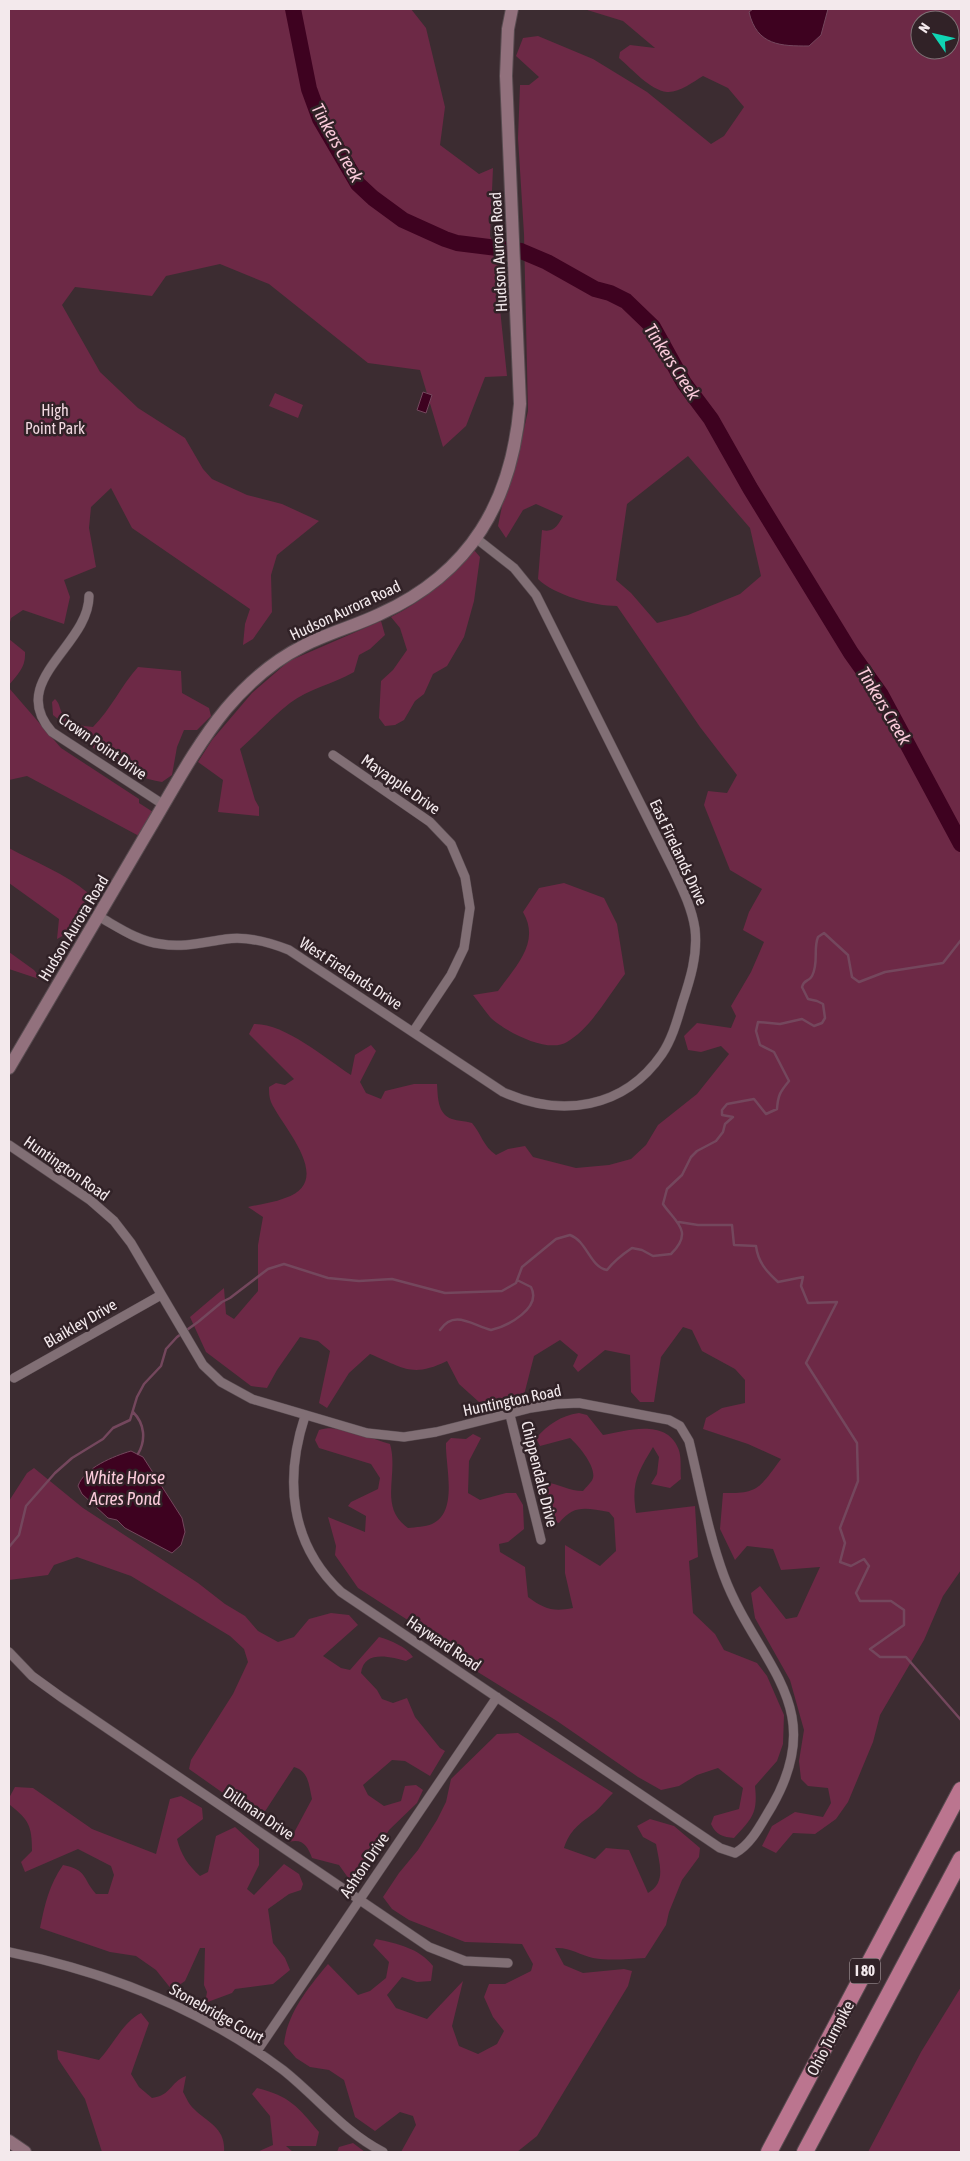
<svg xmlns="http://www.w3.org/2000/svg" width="970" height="2161" font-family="'Asap Condensed',sans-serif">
<rect width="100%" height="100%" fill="#3c2c31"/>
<!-- green -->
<path fill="#6d2946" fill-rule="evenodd" d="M9 9H411L426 28 445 107 440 145 479 174 493 168 490 236 502 264 498 290 507 376 485 377 466 426 443 447 420 370 368 363 269 284 220 264 166 276 152 296 75 287 62 305 100 372 138 408 185 438 203 469 212 479 247 495 282 504 319 521 277 555 271 575 272 612 253 639 243 645 245 624 250 609 132 528 111 488 91 507 89 528 96 567 64 580 70 597 64 624 23 610 11 618 9 626Z
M584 9H961V1570L943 1596 924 1640 880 1715 873 1742 848 1802 836 1819 815 1834 793 1833 776 1853 762 1846 772 1826 795 1812 823 1817 831 1803 828 1788 808 1786 801 1779 799 1761 804 1730 790 1680 755 1618 751 1593 760 1586 786 1619 797 1617 820 1567 781 1570 773 1549 747 1546 735 1560 720 1529 723 1493C759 1494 760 1487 781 1459L748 1444 703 1429 706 1418 722 1408 745 1403V1380L735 1369 702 1351 692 1330 683 1327 661 1357 654 1402H640L631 1392 630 1355 605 1350 578 1372 573 1366 578 1355 560 1340 534 1356 524 1395 504 1401 479 1402 459 1384 447 1361C412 1378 404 1368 370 1354L349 1373 327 1408 319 1403 330 1351 318 1341 300 1337 277 1370 267 1388 251 1386 206 1352 190 1317 224 1288 226 1314 234 1319 258 1291V1245L263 1217 248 1207C260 1204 273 1203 285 1198 336 1181 282 1127 271 1102 269 1097 269 1092 269 1087L276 1083 285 1085 294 1079 249 1034 254 1024C284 1023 325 1058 351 1075L355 1055 371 1045 376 1051 360 1082 366 1093 381 1099 385 1091 414 1084H437C438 1096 437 1114 452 1119 458 1121 465 1121 472 1123 482 1135 483 1146 496 1155L508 1149 525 1146 533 1157 576 1168 609 1165 631 1159 646 1145 658 1125 697 1094 729 1054 721 1046 701 1052 688 1050 684 1036 697 1023 731 1028 736 1016 731 1006 751 972 764 942 743 930 749 912 762 889 730 870 704 805 708 791 727 793 737 775 700 727 617 606C594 606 554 595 538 579L542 530C554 533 558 525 563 516L536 504 523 510 506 538 498 526 504 496 516 465 528 411 524 234 518 138 520 85H529L539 77 516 56 523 38 538 36 593 59 647 92 711 144 724 136 744 107 728 88 703 76C693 82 679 93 667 92 650 90 632 69 619 58L620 52 630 45 655 48 623 21ZM920 20H950V50H920ZM688 456 750 528 761 576 740 594 688 615 657 623 631 593 616 580 627 504Z
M275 393 303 405 298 418 269 406Z
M474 550 480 557 474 601 464 637 447 666 433 674 424 694 415 701 404 720 395 725 385 726 379 718 381 681 393 670 407 650 400 628 391 617C421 602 454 577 474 550Z
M381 621 385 635 370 649 359 655 354 672C333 684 308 689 290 703 272 717 257 734 240 749L255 800 259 807V816L218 812 223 780 198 762 212 740 252 693 289 661Z
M9 639 25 652C26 667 18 674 9 685Z
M138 667 181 671 182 693 209 708 211 716 197 730H184L177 747 172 775 162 782C120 776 85 740 53 715L52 702 55 699C60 704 59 707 62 713 68 724 82 726 93 727 111 709 121 686 138 667Z
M9 688 61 748 139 799V803L153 812 139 836 27 776 9 780Z
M9 848C36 863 65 873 88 893 81 913 76 930 57 939L59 919 9 883Z
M564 883 604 898 617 924 625 974C608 996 591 1028 567 1042 548 1054 504 1031 490 1017 484 1010 479 1002 473 995L498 991C515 967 541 943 523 912L539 888Z
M9 952 34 970 42 980 9 969Z
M579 1413 587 1415 603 1435C625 1431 666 1418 678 1448 682 1456 680 1470 681 1479L670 1488 651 1484 657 1474 659 1457 653 1447C638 1472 631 1483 636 1513L695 1506 698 1557 689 1561 693 1613 715 1634 724 1650 757 1663 767 1676 784 1715 783 1744 777 1761 755 1786C758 1814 752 1818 734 1838 723 1837 716 1835 711 1824L714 1816 739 1809 743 1788 718 1768 697 1775 679 1786 661 1790 638 1777 557 1721 460 1661 417 1626 358 1588 335 1555 336 1546 328 1517 365 1532 366 1516 348 1506 351 1502 378 1489 380 1478 371 1464 319 1448 315 1440 319 1430C339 1423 369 1438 390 1444 399 1475 378 1507 408 1528 416 1527 425 1527 432 1524 459 1512 445 1465 446 1443L451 1438 466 1439 473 1434 481 1438 469 1461 468 1493 480 1500 506 1493H516L523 1505 524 1529 508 1542 499 1544 500 1552 525 1567 528 1597C544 1609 553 1612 573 1608L565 1573V1545L600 1566 616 1551 614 1518 609 1512C586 1508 574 1504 559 1523L551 1521 542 1507 545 1482C559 1484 569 1491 583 1491 586 1487 592 1482 593 1478 596 1466 578 1445 570 1438L540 1446 536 1438C549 1424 560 1416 579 1413Z
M34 1468 83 1508 198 1583 225 1604 245 1616 258 1631 278 1642 294 1637 309 1619 331 1613 349 1615 358 1625 323 1656 341 1668 350 1670 379 1637C390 1640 407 1647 413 1657L406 1661C391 1657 364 1649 361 1673L377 1690 382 1699 393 1703 407 1698 415 1717 440 1748 445 1751 430 1776 405 1761 392 1760 363 1785 368 1795 384 1806 401 1801 405 1786 416 1785 423 1790 417 1803 389 1830 371 1861 357 1870 358 1878 349 1879 339 1865 312 1858C308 1847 303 1838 289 1842L312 1799C309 1786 309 1771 294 1767L260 1819 189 1769 191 1760 233 1694 248 1662 244 1649 230 1636 131 1576 77 1557 54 1565 48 1575 9 1580V1501L27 1473Z
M518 1733 613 1793C607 1799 601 1807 594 1813 579 1824 570 1830 564 1848L595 1859 606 1848 629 1850 648 1893C667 1882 659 1863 656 1844L643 1837 637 1826 650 1819 674 1826 700 1848 699 1857 682 1880 669 1912 666 1925 645 1958C628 1959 610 1961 593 1958 580 1955 570 1947 555 1948L564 1965 583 1973 624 1969 632 1971 628 1986 537 2136 517 2152H401L416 2125 413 2116 400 2112 375 2131 355 2117 344 2080 329 2070 310 2067 296 2058 284 2044C287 2013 309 1987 328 1964L358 1995 370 1991 386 1978 389 1962 373 1945 376 1939C398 1944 419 1948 433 1966L431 1981 417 1982 402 1977 387 1995 396 2008 427 2019 463 1981 452 2026 459 2046 478 2054 497 2044 504 2031 493 2017 484 1997 489 1984H505L531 1971 533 1964 522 1944 465 1942 409 1920 392 1909 383 1897 399 1873 418 1850 437 1820 446 1802 451 1779 497 1734Z
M15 1787 33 1788 92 1829 156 1854 170 1799 181 1796 202 1808 203 1819 177 1839C181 1855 188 1865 200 1876L208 1872 216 1836 235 1827 259 1849V1865L247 1889 254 1895 284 1864 299 1874 303 1884 301 1890 289 1894 268 1909 273 1943 285 1958 290 1970 273 1984 235 1989 232 1993 205 2003 207 1992 204 1985 205 1948H200L185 1981 172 1990 156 1970 136 1956 110 1952 40 1928C45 1904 49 1885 63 1865 88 1870 82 1878 96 1894H108L114 1875 111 1866 78 1849 25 1872 21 1862 32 1851C32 1826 29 1820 10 1805L9 1798Z
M961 1987V2152H868L921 2052Z
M141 2013 149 2023 131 2074 139 2087 152 2098C172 2095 169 2083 186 2076L183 2092C186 2097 189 2105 194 2109 208 2123 226 2128 224 2152H102L85 2099 58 2059 57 2050 99 2060C113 2045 123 2022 141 2013Z
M257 2088C290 2096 298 2107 319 2132L316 2146H286L293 2152H257L273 2145 270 2116 252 2094Z
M353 2143 365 2152H337L339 2147Z"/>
<!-- water -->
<path fill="#3e0220" stroke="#74475d" d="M753 9H828L821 35 809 46C781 46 757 46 749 12Z
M423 392 432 395 426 413 417 410Z
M131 1451 143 1457 182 1518 185 1532 181 1545 172 1553 125 1528 117 1520 108 1518 82 1494 78 1486C84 1468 114 1456 131 1451Z"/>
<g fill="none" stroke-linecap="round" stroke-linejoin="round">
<!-- stream -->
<path stroke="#74475d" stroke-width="2.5" d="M679 1222 698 1225H732L734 1245 756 1246C758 1262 766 1271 778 1282L803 1277 801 1286 808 1303 837 1302 806 1363 857 1443 858 1481 840 1528 845 1543 840 1562 851 1566 864 1559 869 1566 856 1593 860 1601H891L904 1610V1625L870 1649 880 1657H906L961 1720
M440 1330C454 1309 472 1325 491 1330 508 1326 542 1308 531 1287L519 1281
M133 1412C145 1424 146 1440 138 1454
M9 1547 19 1535 26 1506 55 1473 72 1458 103 1439 113 1428 130 1420 137 1397 144 1384 161 1366 166 1349 177 1337 198 1322 222 1302 230 1298 268 1269 284 1264 328 1278 359 1281 392 1279 445 1293 502 1291 516 1283 522 1267 556 1239 570 1235C587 1241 590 1267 607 1270 614 1261 623 1254 632 1248L642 1250 653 1256 671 1254C695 1231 674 1221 663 1204L667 1189 682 1175 691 1157 697 1151 716 1141 723 1132 725 1124 733 1117 722 1115V1110L727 1104 754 1099 766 1114 777 1109C778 1095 780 1092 789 1081L774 1052 760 1045 756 1031 758 1022 780 1024 802 1019 814 1026 822 1023 825 1018 823 1004 817 1001 808 999 802 987C804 979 809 982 812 976 819 963 813 949 818 937L824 933 848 955 852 977 859 982 885 972 943 963 961 940"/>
<!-- river -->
<path stroke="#3e0220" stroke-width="16" d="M293 9 309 89 320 119 358 184 373 198 403 220 445 239 457 243 521 251 547 262 595 289 610 293 626 301 653 327 684 383 711 419 750 488 851 653 881 695 961 844"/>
<defs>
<path id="street" d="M89 596C89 646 6 681 52 732L164 805
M333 755 430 822 451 844 465 877 470 908 464 948 451 975 413 1032
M98 916C118 927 137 941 161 944 183 948 204 942 226 939 247 936 269 942 289 950L503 1092C561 1118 624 1109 662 1054 672 1039 677 1021 682 1004 690 980 698 955 695 929 692 908 682 888 673 869L536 595 514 568 477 539
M9 1145 90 1200 114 1221 131 1243 203 1365 221 1382 252 1399 367 1433 404 1437 436 1432 531 1408 557 1404 579 1403 669 1420 680 1426 689 1441C700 1486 708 1533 724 1576 757 1664 830 1705 772 1806 762 1822 752 1844 735 1853L720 1848 341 1592C290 1544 284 1480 305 1416
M14 1378 161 1295
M510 1415 541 1540
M9 1652 32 1676 61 1697 429 1947 465 1961 508 1963
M9 1952C107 1972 202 2009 283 2070 316 2096 345 2133 383 2152
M257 2051 497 1697"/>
<path id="secondary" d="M9 1068C54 991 99 915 144 838 170 795 194 748 226 709 248 683 273 661 303 646 328 633 355 626 380 614 471 573 512 501 520 404L506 76 508 29 512 9
M9 2141 25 2152"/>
<path id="highway" d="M769 2152 961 1790
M805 2152 961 1859"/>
</defs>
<!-- street casing -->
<use href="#street" stroke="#584b50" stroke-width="10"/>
<!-- secondary casing -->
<use href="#secondary" stroke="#584b50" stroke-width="14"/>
<!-- highway casing -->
<use href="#highway" stroke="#584b50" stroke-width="18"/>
<!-- street -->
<use href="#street" stroke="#816f75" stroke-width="9"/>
<!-- secondary -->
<use href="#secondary" stroke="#92717d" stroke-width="12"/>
<!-- highway -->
<use href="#highway" stroke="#bb758f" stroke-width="16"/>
</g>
<g text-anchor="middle" stroke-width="5" stroke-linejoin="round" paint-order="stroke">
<!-- shield labels -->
<rect fill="#312227" stroke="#b9adb1" stroke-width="1" x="850" y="1958.5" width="30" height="25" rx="4"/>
<g font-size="15" font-weight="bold" fill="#f3e9ec">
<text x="865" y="1976">I 80</text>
</g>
<!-- street labels -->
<g font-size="16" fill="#f3e9ec" stroke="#312227">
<text transform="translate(498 252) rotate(-93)" y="6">Hudson Aurora Road</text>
<text transform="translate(345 610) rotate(-25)" y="6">Hudson Aurora Road</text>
<text transform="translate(103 746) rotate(35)" y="6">Crown Point Drive</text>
<text transform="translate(401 784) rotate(35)" y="6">Mayapple Drive</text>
<text transform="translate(679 852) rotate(65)" y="6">East Firelands Drive</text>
<text transform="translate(73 928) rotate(-59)" y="6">Hudson Aurora Road</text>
<text transform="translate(351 973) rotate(33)" y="6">West Firelands Drive</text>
<text transform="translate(67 1168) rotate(35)" y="6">Huntington Road</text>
<text transform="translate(80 1323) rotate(-30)" y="6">Blaikley Drive</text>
<text transform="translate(512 1400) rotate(-12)" y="6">Huntington Road</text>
<text transform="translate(540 1474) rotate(76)" y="6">Chippendale Drive</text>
<text transform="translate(444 1643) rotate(34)" y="6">Hayward Road</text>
<text transform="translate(259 1813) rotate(34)" y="6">Dillman Drive</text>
<text transform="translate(364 1865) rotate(-56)" y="6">Ashton Drive</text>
<text transform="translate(217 2013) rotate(29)" y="6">Stonebridge Court</text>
<text transform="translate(830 2038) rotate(-62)" y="6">Ohio Turnpike</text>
</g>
<!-- park labels -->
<g font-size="16" fill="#f1d8e0" stroke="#312227">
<text x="55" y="416">High<tspan x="55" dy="18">Point Park</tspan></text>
</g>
<!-- water labels -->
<g font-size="18" font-style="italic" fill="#fbcbdb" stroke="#312227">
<text transform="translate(337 143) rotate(61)" y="6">Tinkers Creek</text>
<text transform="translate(672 362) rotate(57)" y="6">Tinkers Creek</text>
<text transform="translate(884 706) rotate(59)" y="6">Tinkers Creek</text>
<text x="125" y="1484">White Horse<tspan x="125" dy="21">Acres Pond</tspan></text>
</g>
</g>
<!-- border -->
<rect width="970" height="2161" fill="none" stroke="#f3e9ec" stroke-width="20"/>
<!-- north arrow -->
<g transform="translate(935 35) rotate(304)"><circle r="24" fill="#312227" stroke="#7f7276"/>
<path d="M0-4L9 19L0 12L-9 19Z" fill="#10d5b4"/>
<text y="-8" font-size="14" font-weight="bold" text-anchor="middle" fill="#f3e9ec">N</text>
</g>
</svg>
